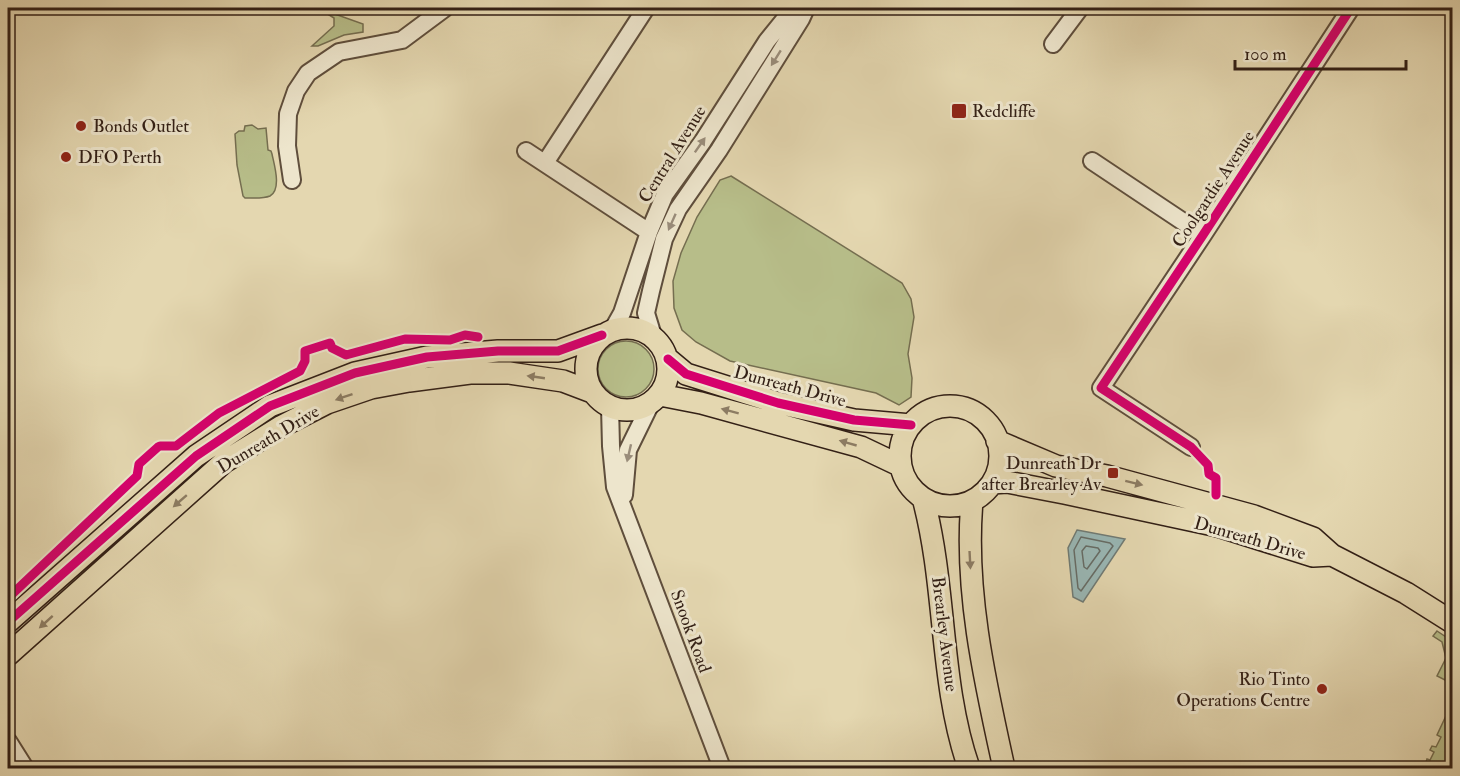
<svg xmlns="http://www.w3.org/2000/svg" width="1460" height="776" font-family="'IM FELL Double Pica',serif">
<rect width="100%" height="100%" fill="#e4d7b0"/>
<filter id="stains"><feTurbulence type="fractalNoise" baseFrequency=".00333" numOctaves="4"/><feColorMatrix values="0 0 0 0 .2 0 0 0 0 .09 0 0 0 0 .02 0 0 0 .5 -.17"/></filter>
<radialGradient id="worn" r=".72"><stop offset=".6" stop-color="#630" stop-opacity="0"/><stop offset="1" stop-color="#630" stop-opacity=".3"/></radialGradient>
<!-- green -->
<path fill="#b7bd89" stroke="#756e50" stroke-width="1.5" d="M318 8 363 24V32L344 35 318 46H312L334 26V18Z
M252 125 258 129 266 128 268 150 271 151 272 154C274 164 282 189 270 196 263 199 252 198 245 198L243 196 237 165 235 134 239 131H244L245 126Z
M731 176 902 283 911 299 914 317 908 354 912 378 911 397 899 405 876 393 730 361 696 342 682 330 674 308 673 281 681 253 697 217 720 180Z
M598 369a28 28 0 1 1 56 0a28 28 0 1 1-56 0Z
M1437 631 1452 641V688L1446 684 1447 681 1437 676 1446 658 1442 642 1433 636Z
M1452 703V768H1428L1430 764 1426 762 1427 759 1430 760 1434 752 1430 750 1432 746 1436 747 1441 737 1437 735Z"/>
<!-- water -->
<path fill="#99b7b5" stroke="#707b75" stroke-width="1.5" d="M1077 530 1125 539 1083 602 1073 597 1068 548Z"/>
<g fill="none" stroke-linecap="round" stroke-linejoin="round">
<!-- shore -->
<path stroke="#666c66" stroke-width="1.5" d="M1081 537 1110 543 1113 546 1081 591 1078 588 1074 550Z
M1086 546 1098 548 1100 551 1087 569 1084 567 1082 551Z"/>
<defs>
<path id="minor" d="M1053 44 1080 8
M526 151 649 232
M1092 161 1203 235
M545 163 646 8
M292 180 287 146 288 114 296 91 308 73 339 52 402 40 445 8
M613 329 622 313 649 232 665 194 703 141 767 41 784 20 791 8
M653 336 646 313 651 291 664 239 678 209 719 150 801 19 806 8
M610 407 611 446 615 487 722 768
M1191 447 1101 388 1203 235 1351 8
M624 495 628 450 651 403
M8 741 25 768"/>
<path id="major" d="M586 369a41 41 0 1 1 82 0a41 41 0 1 1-82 0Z
M668 359 686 374 778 403 854 420 911 425
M660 395 701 403 861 447 901 466
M900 456a50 50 0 1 1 100 0a50 50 0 1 1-100 0Z
M997 441 1056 466 1107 476 1254 516 1313 538 1332 555 1406 593 1452 622
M992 483 1007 482 1064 493 1218 526 1313 556 1332 555
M923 498C947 587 939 682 969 768
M972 501C964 590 985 682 1004 768
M8 622 196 456 270 406 355 373 427 357 498 351H558L602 335
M8 655 224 462 282 426 327 403 371 388 409 381 470 373H509L563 381 592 392"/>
</defs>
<!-- minor casing -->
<use href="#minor" stroke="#5f4e3c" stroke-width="20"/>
<!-- major casing -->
<use href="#major" stroke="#332016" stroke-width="24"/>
<!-- minor -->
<use href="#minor" stroke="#ede5cc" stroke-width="16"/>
<!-- major -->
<use href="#major" stroke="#e4d7b0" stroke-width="21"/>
<defs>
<path id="cycleway" d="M668 359 686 374 778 403 854 420 911 425
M1216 495V478L1209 474 1208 465 1191 447 1101 388 1203 235 1351 8
M8 598 137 476 139 464 158 447 160 446H176L219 413 300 371 305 361V351L330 343 332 348 346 355 405 339 450 340 465 335 478 337
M8 622 196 456 270 406 355 373 427 357 498 351H558L602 335"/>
</defs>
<!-- cycleway casing -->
<use href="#cycleway" stroke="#ede5cc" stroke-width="13"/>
<!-- cycleway -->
<use href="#cycleway" stroke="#d6006c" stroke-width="9"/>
</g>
<!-- one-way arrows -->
<defs><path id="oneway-solid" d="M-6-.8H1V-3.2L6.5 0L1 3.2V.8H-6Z" transform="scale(1.5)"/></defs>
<g fill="#998c7a">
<use href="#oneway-solid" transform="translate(776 58) rotate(122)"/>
<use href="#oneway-solid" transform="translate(700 145) rotate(-55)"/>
<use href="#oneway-solid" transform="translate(672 222) rotate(114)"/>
<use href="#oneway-solid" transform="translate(629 453) rotate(103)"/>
</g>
<g fill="#8c7c63">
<use href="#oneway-solid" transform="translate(536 377) rotate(-172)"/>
<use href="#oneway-solid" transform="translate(344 397) rotate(161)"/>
<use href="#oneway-solid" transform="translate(730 411) rotate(-165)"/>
<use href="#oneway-solid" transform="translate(848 443) rotate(-164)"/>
<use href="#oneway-solid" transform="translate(1134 483) rotate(14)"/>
<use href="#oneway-solid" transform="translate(180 501) rotate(139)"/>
<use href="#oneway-solid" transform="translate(970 560) rotate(87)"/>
<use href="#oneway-solid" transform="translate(46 622) rotate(138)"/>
</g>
<!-- markers -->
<g fill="#8f2418" stroke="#ede5cc" stroke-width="2">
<rect x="951" y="103" width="16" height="16" rx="3"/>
<circle cx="81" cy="126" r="6"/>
<circle cx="66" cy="157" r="6"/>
<rect x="1107" y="467" width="12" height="12" rx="3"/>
<circle cx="1322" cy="689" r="6"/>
</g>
<g text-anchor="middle" stroke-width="6" stroke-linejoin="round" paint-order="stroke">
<!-- poi labels -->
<g font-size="18" fill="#332016" stroke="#ede5cc" text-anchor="start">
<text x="972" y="117">Redcliffe</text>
<text x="93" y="132">Bonds Outlet</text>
<text x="78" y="163">DFO Perth</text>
<text x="1101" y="469" text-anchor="end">Dunreath Dr<tspan x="1101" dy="21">after Brearley Av</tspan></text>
<text x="1310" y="685" text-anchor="end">Rio Tinto<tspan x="1310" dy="21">Operations Centre</tspan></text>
</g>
<!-- street labels -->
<g font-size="18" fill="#332016" stroke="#ede5cc">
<text transform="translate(672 154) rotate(-58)" y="6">Central Avenue</text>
<text transform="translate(1213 189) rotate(-57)" y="6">Coolgardie Avenue</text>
<text transform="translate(790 386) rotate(15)" y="6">Dunreath Drive</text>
<text transform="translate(268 439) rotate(-31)" y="6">Dunreath Drive</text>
<text transform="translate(1250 538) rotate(16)" y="6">Dunreath Drive</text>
<text transform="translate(691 631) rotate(70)" y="6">Snook Road</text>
<text transform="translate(945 634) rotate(83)" y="6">Brearley Avenue</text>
</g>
</g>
<!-- margin -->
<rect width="1460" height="776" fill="none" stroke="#e4d7b0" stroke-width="30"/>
<rect x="9" y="9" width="1442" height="758" fill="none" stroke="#332016" stroke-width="3"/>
<rect x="15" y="15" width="1430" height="746" fill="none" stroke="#332016" stroke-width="1.5"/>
<!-- scale -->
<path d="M1235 60v9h171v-9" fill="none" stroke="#332016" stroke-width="3"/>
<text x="1244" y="60" font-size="18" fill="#332016" stroke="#ede5cc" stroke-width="4.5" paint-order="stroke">100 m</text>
<rect width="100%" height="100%" filter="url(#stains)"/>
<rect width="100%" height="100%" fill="url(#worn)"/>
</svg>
